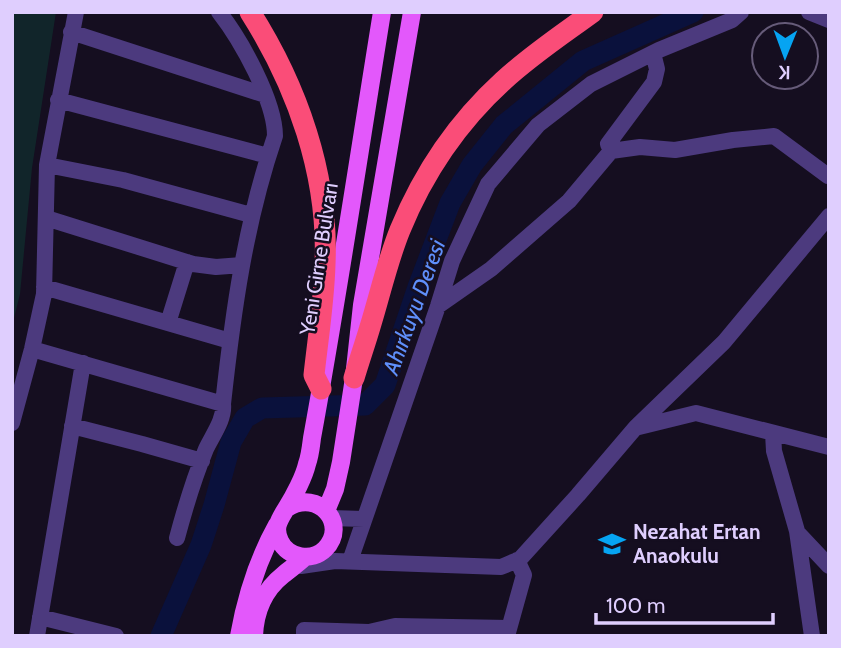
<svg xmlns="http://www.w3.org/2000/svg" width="841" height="648" font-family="Cabin,sans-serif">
<rect width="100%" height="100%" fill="#150e20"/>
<!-- green -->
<path fill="#11252a" d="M12 12H56L32 168 20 294 12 326Z"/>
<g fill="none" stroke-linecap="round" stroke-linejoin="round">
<!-- river -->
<path stroke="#0a113c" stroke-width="21" d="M161 636 201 545 214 505 231 442 245 418 262 408 365 405 385 385 418 287 450 203 472 165 504 125 583 61 693 12"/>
<!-- minor -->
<path stroke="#4c3a7e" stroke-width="16" d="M809 12 829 20
M71 32 265 95
M58 100 268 156
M611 151 608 144 654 82 657 69 653 53
M47 165 123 180 251 215
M46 218 193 264 216 267 242 265
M44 287 230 341
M438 306 491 269 569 201 611 151 640 147 675 150 733 140 774 136 828 176
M168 323 187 262
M32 349 223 404
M12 423 32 349 44 294 47 165 76 12
M72 426 142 444 202 461
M639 427 696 413 829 447
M773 433 774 451 797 531 812 636
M330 518 364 519
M797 532 829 566
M177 538C185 508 194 478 206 449 212 436 225 419 223 404 233 312 245 224 275 136 275 101 241 40 219 12
M350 561 438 306 452 261 488 184 538 125 591 84 659 50 732 20 741 12
M301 566 335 561 501 567 520 559 578 495 636 427 724 342 829 216
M40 617 116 636
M37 636 83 363
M304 636V630L369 632 395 626 509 628
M507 636 524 575 517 560"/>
<!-- major -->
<path stroke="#e358fb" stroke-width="18" d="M287 508C319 488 349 525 325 549 312 562 288 558 280 541 273 527 280 519 287 507 294 496 304 477 307 464 310 456 311 446 312 438 338 296 359 154 382 12
M326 511 335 489 341 462 354 378 362 305 412 12
M239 636C246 597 258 559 277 525
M254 636C255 612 264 590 283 575 290 569 298 564 305 557"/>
<!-- highway -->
<path stroke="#fa4d78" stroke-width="21" d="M250 12C297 86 329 175 325 264 324 301 318 338 314 375L321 389
M354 378C359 361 365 344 370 327 380 295 387 262 400 230 423 174 458 122 503 81 531 55 563 34 593 12"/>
</g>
<!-- icons -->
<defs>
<symbol id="school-bare" viewBox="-9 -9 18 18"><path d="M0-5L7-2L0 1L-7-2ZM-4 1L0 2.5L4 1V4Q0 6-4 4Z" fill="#06a4f2" stroke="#150e20" stroke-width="2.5" paint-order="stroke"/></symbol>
</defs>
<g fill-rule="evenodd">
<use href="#school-bare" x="593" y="525" width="38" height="38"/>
</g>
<g text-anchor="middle" stroke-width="5" stroke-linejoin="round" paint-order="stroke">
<!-- street labels -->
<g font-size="21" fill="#dfcefe" stroke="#150e20">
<text transform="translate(319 259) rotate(-81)" y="7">Yeni Girne Bulvarı</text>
</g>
<!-- poi labels -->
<g font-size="21" font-weight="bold" fill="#dfcefe" stroke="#150e20" text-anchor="start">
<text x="633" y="539">Nezahat Ertan<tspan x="633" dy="24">Anaokulu</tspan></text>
</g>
<!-- water labels -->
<g font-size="23" font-style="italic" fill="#5f8ffb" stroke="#150e20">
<text transform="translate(414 307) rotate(-70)" y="8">Ahırkuyu Deresi</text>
</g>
</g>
<!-- border -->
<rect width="841" height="648" fill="none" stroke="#dfcefe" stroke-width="28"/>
<!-- north arrow -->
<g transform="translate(785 56) rotate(181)"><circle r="33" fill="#150e20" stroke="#665b79" stroke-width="2"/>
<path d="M0-5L12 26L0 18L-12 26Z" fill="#06a4f2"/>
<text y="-10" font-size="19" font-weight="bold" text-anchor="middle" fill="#dfcefe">K</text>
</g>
<!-- scale -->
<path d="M596 613v10h177v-10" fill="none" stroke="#dfcefe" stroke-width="3.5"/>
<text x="606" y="613" font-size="21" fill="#dfcefe" stroke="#150e20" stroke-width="5" paint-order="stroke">100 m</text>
</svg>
